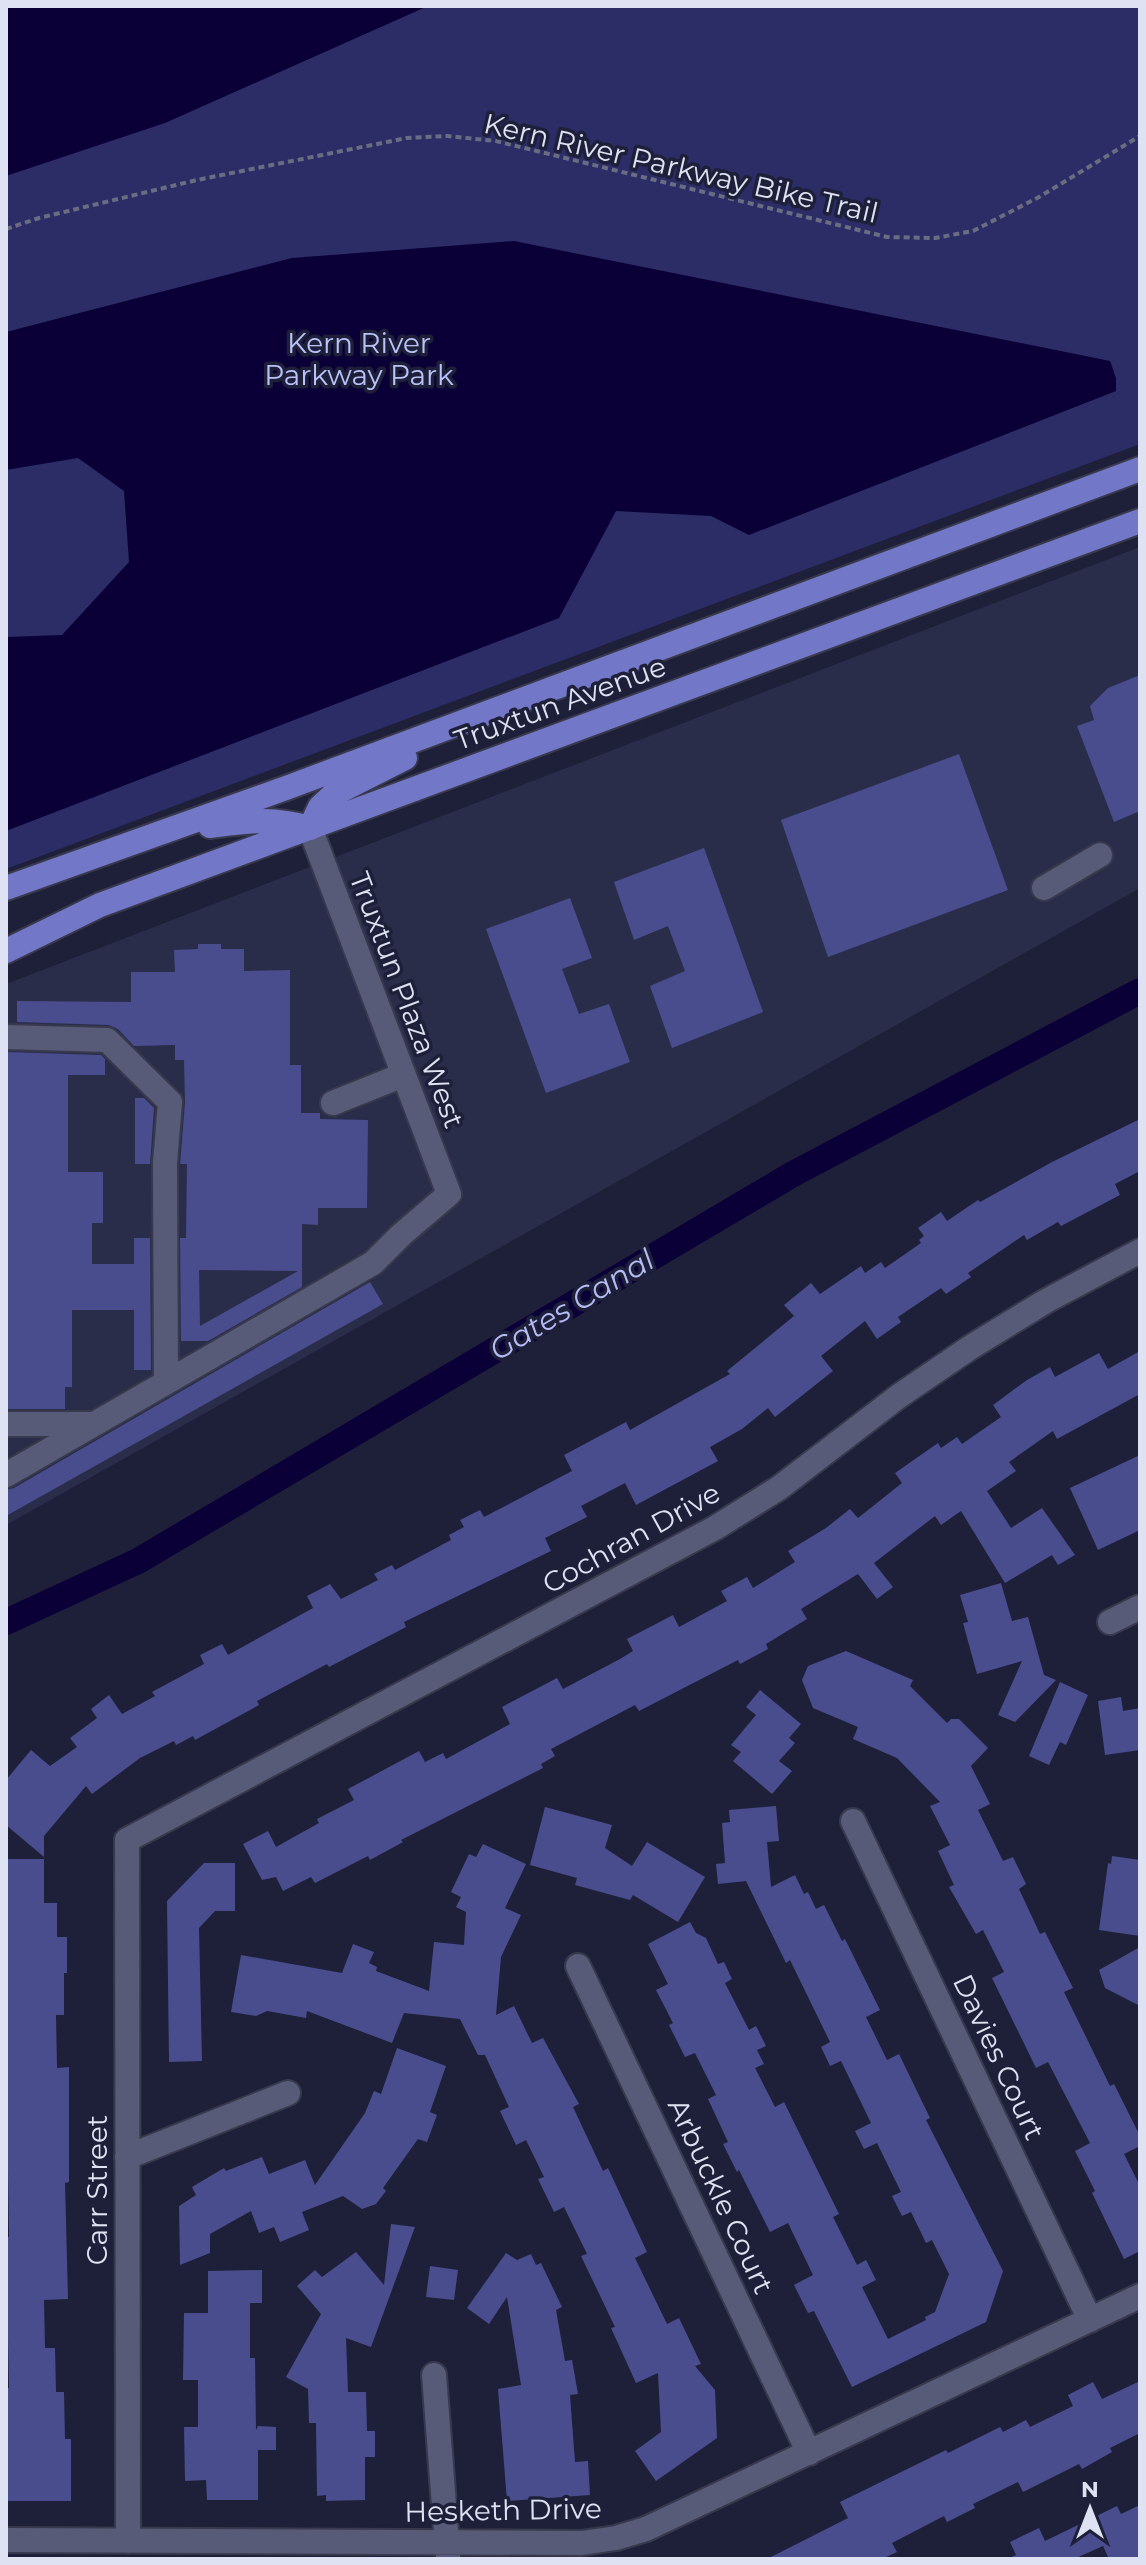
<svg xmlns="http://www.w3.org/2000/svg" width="1146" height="2565" font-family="Montserrat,sans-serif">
<rect width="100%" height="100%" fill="#1e2039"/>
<!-- built -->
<path fill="#2a2d4a" d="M1140 547V888L6 1525V984Z"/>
<!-- green -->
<path fill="#2c2d67" d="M6 6H1140V444L6 869Z"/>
<!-- water -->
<path fill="#0a0037" d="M6 6H428L165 123 6 176Z
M514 241 1110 361 1116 378V391L749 535 711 516 616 511 559 618 6 831V637L62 635 129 562 124 491 78 458 6 470V332L292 258Z"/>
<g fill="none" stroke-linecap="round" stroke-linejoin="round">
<!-- canal -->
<path stroke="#0a0037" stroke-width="26" d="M6 1622 138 1561 793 1174 1140 991"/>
</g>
<!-- building -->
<path fill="#494d8d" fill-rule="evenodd" d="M1140 675V811L1114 822 1077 726 1094 720 1090 706 1108 688Z
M959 754 1008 890 828 957 781 820Z
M704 848 763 1012 672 1048 650 986 685 971 668 926 634 940 614 882Z
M570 898 592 958 562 969 579 1014 609 1004 630 1062 546 1093 486 929Z
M198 944H221V949H244V971L290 970V1065H301V1113H320V1119L368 1120 367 1208H318V1225L302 1224V1287L208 1341H181L180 1238H186L187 1164H180L185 1103 184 1060H175V1045L134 1046 118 1029 109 1025 17 1022V1001L131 1002V972H175L174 950 198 949ZM199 1270 298 1271 200 1326Z
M7 1052 101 1055 105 1059V1075H68V1172H103V1223H92V1264H134V1238H150L151 1370H134V1310H72V1387H65V1409H6Z
M135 1098H144L154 1108 150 1164H135Z
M1140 1119V1171L1115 1184 1120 1195 1061 1226 1058 1222 1027 1240 1024 1235 968 1273 971 1277 946 1294 941 1288 898 1317 901 1322 877 1339 865 1321 821 1356 833 1371 775 1417 768 1408 742 1429 710 1447 718 1461 636 1505 625 1483 581 1506 587 1517 545 1538 551 1551 404 1622 406 1627 329 1667 327 1664 257 1701 259 1705 195 1740 193 1736 176 1745 174 1741 140 1758 92 1794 86 1786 44 1836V1857L6 1825V1780L31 1750 50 1766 77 1747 70 1738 97 1718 91 1709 109 1695 122 1714 155 1696 152 1692 204 1664 200 1655 222 1644 228 1655 313 1608 307 1596 330 1584 341 1599 378 1580 374 1574 392 1565 395 1570 451 1540 449 1535 464 1527 460 1520 480 1510 484 1517 572 1471 564 1455 626 1422 630 1430 730 1374 727 1371 794 1316 784 1305 811 1283 820 1294 861 1266 865 1273 881 1262 885 1268 921 1243 919 1240 924 1236 918 1228 941 1212 947 1221 978 1200 980 1202 1052 1162Z
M370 1282 383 1304 6 1516V1490L14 1488Z
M1140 1351V1394L1057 1439 1053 1431 1009 1462 1016 1471 987 1491 1011 1528 1042 1508 1075 1555 1058 1565 1052 1555 1005 1583 961 1511 941 1525 935 1516 874 1563 893 1587 877 1599 858 1574 801 1609 807 1619 766 1644 768 1649 740 1664 738 1660 639 1711 635 1705 551 1749 555 1756 541 1764 543 1768 401 1840 403 1842 370 1860 368 1856 315 1883 311 1877 283 1891 276 1877 262 1880 243 1844 268 1831 276 1847 319 1823 317 1819 354 1800 348 1789 419 1751 425 1762 443 1753 446 1759 510 1724 502 1707 557 1678 563 1689 620 1659 633 1651 627 1639 673 1615 679 1627 727 1601 721 1591 747 1577 753 1588 795 1562 788 1551 826 1528 850 1509 858 1518 902 1483 895 1473 938 1443 941 1448 957 1437 962 1444 1001 1417 993 1405 1027 1380 1050 1367 1055 1377 1099 1353 1108 1369Z
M1140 1455V1530L1098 1550 1070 1488Z
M1001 1583 1012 1621 1028 1617 1044 1675 1056 1680 1015 1722 998 1715 1022 1661 977 1674 963 1623 968 1622 960 1595Z
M846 1651 913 1680 910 1686 947 1723 951 1719H959L988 1748 971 1766 990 1804 978 1810 1003 1861 1013 1857 1026 1884 1019 1889 1040 1934 1045 1932 1073 1988 1064 1992 1110 2086 1114 2084 1140 2136V2146L1124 2154 1140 2186V2251L1124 2259 1092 2193 1095 2191 1075 2151 1090 2143 1048 2062 1036 2068 992 1978 1004 1972 983 1930 976 1934 949 1887 954 1885 938 1851 950 1845 930 1806 940 1802 897 1758 853 1739 858 1727 813 1708 802 1680 808 1666Z
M1060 1682 1088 1695 1066 1745 1060 1742 1049 1765 1029 1756Z
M760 1690 801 1724 789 1738 795 1743 779 1761 792 1771 772 1794 733 1761 741 1752 731 1745 756 1715 746 1707Z
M1121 1697 1123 1711 1140 1708V1750L1105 1755 1098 1701Z
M776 1806 779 1841 767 1842 771 1887 795 1875 804 1894 808 1892 816 1909 824 1905 842 1941 845 1939 880 2010 866 2017 887 2060 899 2054 930 2118 926 2120 1003 2271 986 2322 852 2387 814 2311 808 2313 794 2285 813 2275 788 2223 770 2232 739 2170 737 2172 723 2144 728 2142 708 2099 716 2095 695 2053 685 2057 669 2025 673 2023 656 1990 668 1984 648 1944 690 1922 696 1933 706 1938 718 1964 724 1962 732 1979 725 1983 749 2030 756 2026 766 2046 757 2050 764 2064 755 2068 775 2107 784 2102 839 2214 833 2217 857 2265 866 2260 876 2280 862 2287 888 2339 926 2320 925 2317 935 2312 949 2274 932 2240 926 2243 911 2212 902 2216 892 2196 901 2192 877 2143 864 2149 855 2131 871 2123 841 2061 830 2066 821 2047 830 2042 790 1960 786 1963 746 1881 718 1884 716 1864 725 1863 722 1823 730 1822 729 1810Z
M545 1807 612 1825 605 1848 632 1866 647 1842 705 1877 678 1922 633 1895 630 1900 575 1885 577 1878 530 1865Z
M483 1844 526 1864 505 1908 521 1915 501 1957 496 2015 514 2006 532 2043 543 2038 579 2104 573 2107 603 2171 608 2168 647 2252 635 2258 667 2324 679 2318 701 2364 695 2366 715 2390 717 2438 656 2481 635 2451 661 2432 658 2373 636 2383 611 2328 615 2327 581 2256 587 2254 564 2207 554 2212 538 2179 544 2177 526 2140 516 2145 500 2111 509 2107 485 2055H478L460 2019 404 2013 392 2043 307 2011 306 2018 267 2011 256 2016 231 2012 241 1955 342 1973 353 1944 374 1952 369 1963 377 1967 376 1971 429 1991 434 1942 464 1945 466 1912 456 1907 461 1897 451 1892 469 1854 476 1857Z
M1112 1856 1140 1860V1936L1099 1930 1108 1863 1111 1864Z
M6 1859H44V1903H57V1937H67V1973H64V2015H56L57 2068 69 2067V2182L65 2183 68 2299 44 2300 45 2348H55L56 2392H64L65 2439H71V2501H6V2388H9L8 2340H6V2237H9L8 2167H6Z
M204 1863H235V1911H215L199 1928 202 2061 169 2062 167 1901Z
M1140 1947V2006L1105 1988 1099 1970Z
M397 2048 446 2066 430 2112 437 2115 427 2142 418 2139 383 2188 386 2191 376 2204 362 2209 343 2196 302 2212 309 2230 280 2242 274 2227 259 2233 251 2211 210 2234V2253L180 2265 179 2206 196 2195 192 2187 224 2168 226 2171 262 2157 269 2174 305 2160 315 2185 365 2113 374 2091 381 2094Z
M391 2224 415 2227 371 2347 346 2338 348 2392H366L367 2431H375V2457H365V2500L326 2501V2495L317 2496 316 2423H309L308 2389 286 2377 321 2314 297 2286 315 2270 322 2277 356 2252 384 2285Z
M506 2253 517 2260 531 2254 536 2265 541 2263 562 2307 556 2310 565 2361 572 2360 578 2394 570 2395 575 2462 588 2461 590 2495 507 2501 498 2389 521 2385 507 2297 489 2324 467 2308Z
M430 2266 458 2270 454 2300 426 2297Z
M262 2270V2303H250V2358H255L256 2430 258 2426 276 2427V2450H258V2500H207L206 2480 185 2481 184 2427H198V2380H183L184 2313H208V2271Z
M1140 2381V2433L1110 2448 1112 2452 1082 2469 1079 2464 1023 2492 1018 2482 973 2504 975 2508 947 2522 944 2516 892 2543 897 2552 882 2559H767L848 2518 840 2502 946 2450 948 2453 1000 2427 1003 2432 1026 2420 1030 2427 1073 2406 1068 2395 1093 2382 1102 2399Z
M1140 2505V2559H1109L1103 2546 1074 2559H1007L1016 2555 1010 2542 1039 2528 1045 2541 1117 2506 1121 2514Z"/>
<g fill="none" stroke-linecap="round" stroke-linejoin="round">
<defs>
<path id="minor" d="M1044 888 1100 855
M6 1037 107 1040 170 1102 165 1163 166 1382
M333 1103 403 1075
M6 1424H93
M6 1475 373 1263 401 1235 449 1194 310 828
M1110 1622 1140 1607
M853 1821 1090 2320
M578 1966 809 2453
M127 2157 288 2093
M434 2375 448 2557
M6 2540 582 2543 616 2538 646 2529 1140 2296
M128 2541 127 1840 715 1528 779 1488 899 1396 971 1347 1046 1301 1140 1251"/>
<path id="major" d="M210 826C249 821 271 817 310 828
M310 828 320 807 334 794 405 758
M6 888 286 788 1140 469
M6 951 100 905 1140 521"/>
</defs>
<!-- minor casing -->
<use href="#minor" stroke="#38394d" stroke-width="28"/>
<!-- major casing -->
<use href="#major" stroke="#38394d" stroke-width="28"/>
<!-- path -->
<path stroke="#6a6c82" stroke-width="4" stroke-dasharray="6 4" stroke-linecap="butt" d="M6 229 39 218 197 180 407 138 447 136 496 141 887 237 935 238 973 231 1039 197 1140 136"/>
<!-- minor -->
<use href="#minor" stroke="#575b77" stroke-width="24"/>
<!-- major -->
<use href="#major" stroke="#7277c8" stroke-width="24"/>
</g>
<g text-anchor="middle" stroke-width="7" stroke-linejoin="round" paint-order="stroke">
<!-- street labels -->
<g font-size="28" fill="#dfe2f2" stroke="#1e2039">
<text transform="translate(681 168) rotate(13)" y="10">Kern River Parkway Bike Trail</text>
<text transform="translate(560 703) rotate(-20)" y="10">Truxtun Avenue</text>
<text transform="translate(407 1000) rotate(69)" y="10">Truxtun Plaza West</text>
<text transform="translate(631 1538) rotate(-29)" y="10">Cochran Drive</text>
<text transform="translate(999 2057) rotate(65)" y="10">Davies Court</text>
<text transform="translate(97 2190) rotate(-90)" y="10">Carr Street</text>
<text transform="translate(721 2196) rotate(65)" y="10">Arbuckle Court</text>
<text transform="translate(503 2510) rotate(-1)" y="10">Hesketh Drive</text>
</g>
<!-- park labels -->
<g font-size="28" fill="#bac2fa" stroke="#1e2039">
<text x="359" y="353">Kern River<tspan x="359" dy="32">Parkway Park</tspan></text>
</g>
<!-- water labels -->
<g font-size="30" font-style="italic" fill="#b5bcf5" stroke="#1e2039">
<text transform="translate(572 1305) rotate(-31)" y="10">Gates Canal</text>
</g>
</g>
<!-- border -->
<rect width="1146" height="2565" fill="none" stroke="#dfe2f2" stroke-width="16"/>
<!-- north arrow -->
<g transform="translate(1090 2509)" stroke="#1e2039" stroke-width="6" paint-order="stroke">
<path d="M0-6L14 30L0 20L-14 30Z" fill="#dfe2f2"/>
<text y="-12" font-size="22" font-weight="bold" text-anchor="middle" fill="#dfe2f2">N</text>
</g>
</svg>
